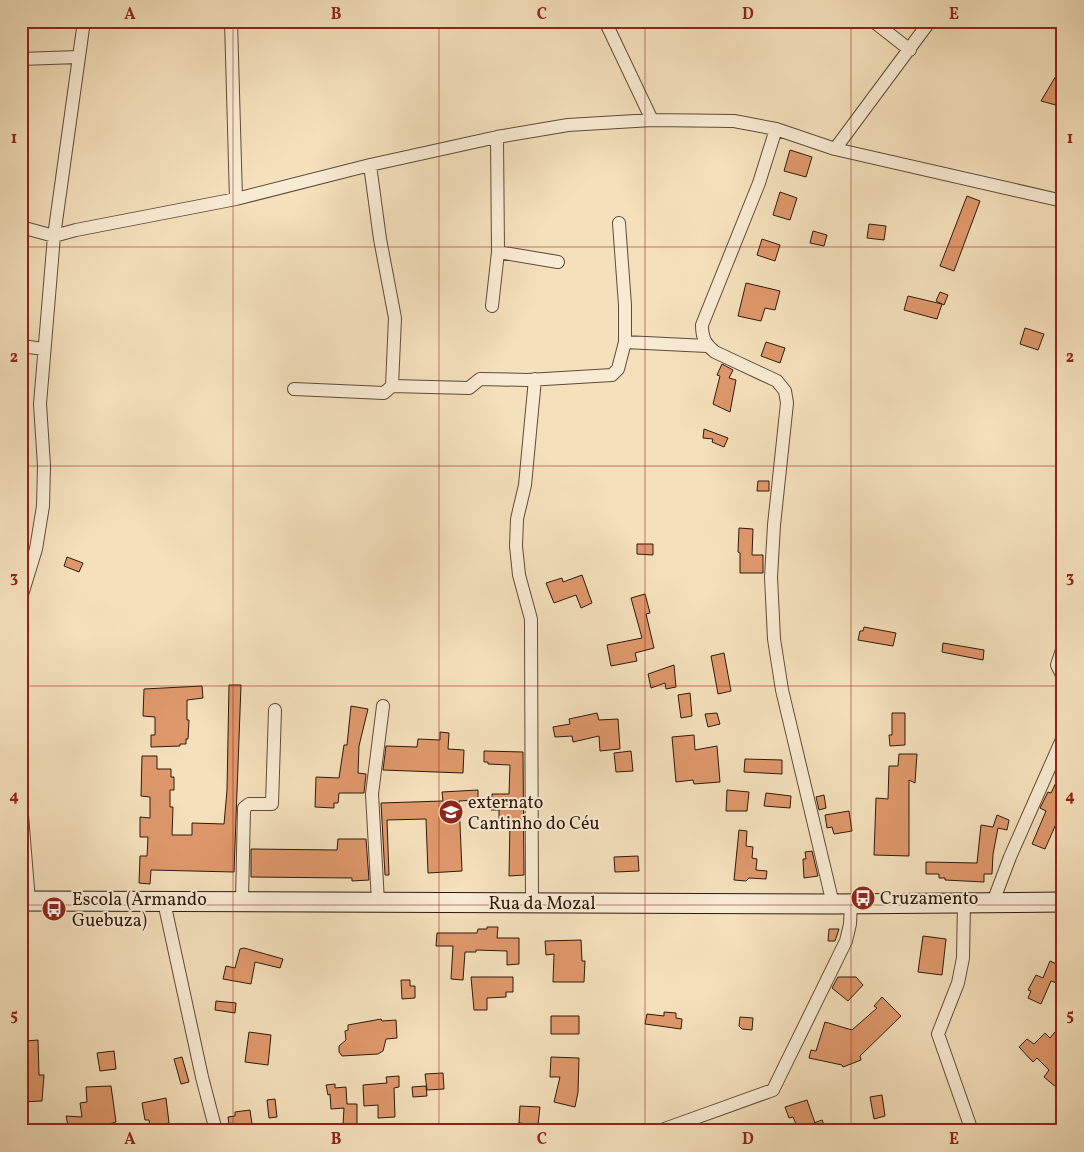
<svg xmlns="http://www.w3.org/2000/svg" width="1084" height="1152" font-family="Vollkorn,serif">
<rect width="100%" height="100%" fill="#f4e0bb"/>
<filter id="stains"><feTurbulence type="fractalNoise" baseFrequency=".004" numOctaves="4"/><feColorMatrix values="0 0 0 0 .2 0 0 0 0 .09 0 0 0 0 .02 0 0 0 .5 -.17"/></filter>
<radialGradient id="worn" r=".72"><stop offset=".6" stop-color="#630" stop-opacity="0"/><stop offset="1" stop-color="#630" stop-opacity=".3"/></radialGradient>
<!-- building -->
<path fill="#df986b" stroke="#2e190d" d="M1063 64V107L1041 101Z
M790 150 812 157 806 177 784 171Z
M780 192 797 198 790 220 773 215Z
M967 196 980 201 954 271 940 266Z
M869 224 886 226 884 240 867 238Z
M813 231 827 235 824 246 810 243Z
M762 239 780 245 775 261 757 255Z
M746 283 780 291 775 310 765 308 761 321 738 316Z
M940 292 948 295 944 305 936 301Z
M908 296 942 304 937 319 904 310Z
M1025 328 1044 334 1038 350 1020 344Z
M766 342 785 348 780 363 761 356Z
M722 364 733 370 729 378 736 380 730 412 713 404 720 376 717 375Z
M704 429 728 438 724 447 712 442 713 439 703 438Z
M758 481H769V491H757Z
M739 528 753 529 752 555H763V573H740V553L738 552Z
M637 544H653V555L637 554Z
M67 557 83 563 79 572 64 566Z
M582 575 592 603 581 608 576 595 554 603 546 583 562 578 563 582Z
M645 594 650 613 646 614 654 648 635 653 637 661 611 666 607 645 642 638 631 598Z
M864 627 896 633 893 646 858 640 860 631H863Z
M943 643 984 650 983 660 942 652Z
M724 653 731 691 718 694 711 656Z
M674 665 676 687 666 689 665 683 651 688 648 674Z
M229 685H241L234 872 151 870 150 884 139 883 140 856H147L148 837H140V817L150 818V797L141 796 142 756H157V769H171V777H174V790H170V807H173L172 835H192V823L224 824 227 790Z
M202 686 203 698 187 700V720H189L188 739H186V744H180V746L151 747V735H155V717L143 716 144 689Z
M690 693 692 716 681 718 678 695Z
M351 706 368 709 359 746 358 773 366 774 364 793H339L338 803H334V808L315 807 316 777 339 778 344 745H347Z
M597 713 599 720 618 719 620 749 600 751 599 736 573 742 572 736 555 737 553 727 570 724 569 719Z
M717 713 720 724 708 727 705 714Z
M892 713H905V745L890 746 889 735H892Z
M440 732 449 733 448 749 464 750 463 773 383 770 386 746 417 747 418 739 440 740Z
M694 735 695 750 717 746 720 782 694 784 693 780 676 782 672 737Z
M484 751 523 752 524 875 509 876 510 821H499V810H491L492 794H509L510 765 488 764V762H484Z
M631 751 633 771 616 772 614 753Z
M899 754H917L915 783 909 780V856L874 855 876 798 888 799 889 766H898Z
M745 759 782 760V774L744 772Z
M1063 768V808L1045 849 1032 844 1046 811 1040 808 1048 792 1051 793Z
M478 790V800L459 801 462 871 428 873 426 819 387 820 389 875H385L381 803 443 801 442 792Z
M727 790 749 792 747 811H726Z
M766 793 791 796 790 808 764 806Z
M824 795 826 808 819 810 816 797Z
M849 811 852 831 834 834 832 827 827 828 825 815Z
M997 815 1009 820 1007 830 998 828 993 854 992 874H984V882L945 880V878H939V874H926V862L977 863 981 825 993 827Z
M739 830 747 831 746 846 753 847 752 858 757 859 756 870 767 871 766 879 749 878 746 881 734 880Z
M338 839H366L369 880 352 881V878L251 877V849L337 850Z
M812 851 818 876 804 878 803 859H806L805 852Z
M638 856 639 871 615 872 614 857Z
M487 927H498L497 938H519V964L507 965V951L476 950V952H465L463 980 451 979 453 946H436L437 933H477L478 929H487Z
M829 929H839L835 941H828Z
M923 936 946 939 942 975 918 972Z
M581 940 582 961H585L584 982H553L554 954 546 955 545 941Z
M244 948 283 959 280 968 255 962 251 984 223 979 226 966 235 968 240 949Z
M1050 961 1063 967V985L1051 981 1041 1004 1028 998 1031 991 1028 990 1036 975 1043 978Z
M471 977H513V992H506V997L487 998V1010H474Z
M838 977H856L863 985 848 1001 832 988Z
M401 980H410V986H415V998L402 999Z
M882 997 901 1016 860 1056 861 1060 843 1067 842 1065 809 1058 811 1050 816 1051 825 1022 852 1030 877 1008 874 1006Z
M216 1001 236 1003 235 1013 215 1010Z
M664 1012 676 1013V1018L682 1019 681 1029 645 1024 647 1014 664 1016Z
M551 1016H579V1034H551Z
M740 1017 753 1018 752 1030 742 1029 739 1026Z
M381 1019 382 1021 396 1020 397 1038 386 1039 383 1051 378 1054 342 1056 339 1052V1046L346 1040 345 1031 348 1030V1025Z
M249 1032 271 1035 268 1065 245 1062Z
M1055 1032 1063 1039V1058L1058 1065 1063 1069V1093L1044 1077 1049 1070 1037 1058 1033 1062 1019 1047 1027 1039 1034 1044 1045 1033 1050 1038Z
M38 1040 39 1075H44L42 1101 21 1102V1078H26L25 1041Z
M114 1051 116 1069 100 1071 97 1053Z
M182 1057 189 1082 181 1084 174 1059Z
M551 1057 579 1058 578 1092 575 1107 554 1102 560 1077H550Z
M443 1073 444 1089 427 1090 425 1074Z
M399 1076V1087L394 1088 395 1117 378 1118V1105L364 1106 363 1085 387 1083 386 1077Z
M335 1084V1088L346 1087 347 1104H357V1126L343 1125 344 1108 331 1109 330 1094 328 1095 326 1085Z
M111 1086 116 1122 84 1131H69L66 1116 82 1117 80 1103 87 1102 86 1087Z
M426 1086 427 1096 413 1097 412 1087Z
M882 1095 885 1116 874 1119 870 1097Z
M166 1098 169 1123 150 1127 149 1120H145L142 1103Z
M275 1099 277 1117 269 1118 267 1100Z
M807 1100 815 1123 798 1129 793 1117 789 1118 785 1107Z
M520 1106 540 1107 538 1125 519 1123Z
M250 1110 252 1124 248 1125V1131H230L228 1117 235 1116V1112Z
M822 1120 827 1131H818L814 1123Z"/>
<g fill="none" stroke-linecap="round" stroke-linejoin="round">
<defs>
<path id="street" d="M231 21 236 199
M605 21 652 120
M873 21 910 50
M21 59 78 57
M776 129 759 183 702 325C702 338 705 344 715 352L777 381 785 391 787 403 774 525 771 577 774 639 782 690 833 904
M497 137 498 252 558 262
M835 149 930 21
M619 223 625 305V342L707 346
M21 227 54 236 76 230 236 199 370 165 497 137 568 125 652 120 734 121 776 129 835 149 1063 201
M492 306 498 252
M21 346 44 349
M392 386 469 388 480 379 528 380 612 375 618 369 625 342
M294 389 384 393 392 386 395 318 380 239 370 165
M21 598 36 549 43 506 44 466 40 404 54 236 84 21
M1063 647 1057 665 1063 677
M21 803 29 901
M242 901 244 808 249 804H272L275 710
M164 902 202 1077 216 1131
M378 902 372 794 383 706
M964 902 963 958 958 983 938 1034 972 1131
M993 902 1010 857 1063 737
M532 903 531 619 519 575 516 546 517 519 525 485 535 379
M659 1131 773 1090 846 941 850 924 851 903"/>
<path id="secondary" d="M21 901 833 904 1063 902"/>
</defs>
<!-- street casing -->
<use href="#street" stroke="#604b38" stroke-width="14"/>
<!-- secondary casing -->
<use href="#secondary" stroke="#2e190d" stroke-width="21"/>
<!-- street -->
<use href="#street" stroke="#f8ebd3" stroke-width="12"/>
<!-- secondary -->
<use href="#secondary" stroke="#f8ebd3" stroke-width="19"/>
</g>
<!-- grid -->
<path fill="none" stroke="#8f2418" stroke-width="1" stroke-opacity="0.55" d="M233 21V1131M439 21V1131M645 21V1131M851 21V1131M21 247H1063M21 466H1063M21 686H1063M21 905H1063"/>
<!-- icons -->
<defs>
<symbol id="school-disc" viewBox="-11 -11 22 22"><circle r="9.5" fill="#8f2418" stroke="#f8ebd3"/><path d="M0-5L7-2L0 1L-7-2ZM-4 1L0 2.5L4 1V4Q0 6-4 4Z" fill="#fff"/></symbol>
<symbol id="bus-disc" viewBox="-11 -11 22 22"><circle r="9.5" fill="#8f2418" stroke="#f8ebd3"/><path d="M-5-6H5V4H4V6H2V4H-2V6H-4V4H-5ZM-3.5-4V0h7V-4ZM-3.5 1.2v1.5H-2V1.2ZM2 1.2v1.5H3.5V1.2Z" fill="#fff"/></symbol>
</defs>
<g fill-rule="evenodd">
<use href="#school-disc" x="437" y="798" width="28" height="28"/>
<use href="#bus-disc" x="849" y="884" width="28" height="28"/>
<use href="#bus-disc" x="40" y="895" width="28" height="28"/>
</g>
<g text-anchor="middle" stroke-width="4" stroke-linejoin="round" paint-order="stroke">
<!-- poi labels -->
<g font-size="18" fill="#2e190d" stroke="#f8ebd3" text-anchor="start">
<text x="468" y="808">externato<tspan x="468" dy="21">Cantinho do Céu</tspan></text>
<text x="880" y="904">Cruzamento</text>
<text x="72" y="905">Escola (Armando<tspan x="72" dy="21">Guebuza)</tspan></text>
</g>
<!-- street labels -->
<g font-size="18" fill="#2e190d" stroke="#f8ebd3">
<text x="542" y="909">Rua da Mozal</text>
</g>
</g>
<!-- margin -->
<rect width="1084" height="1152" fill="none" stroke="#f4e0bb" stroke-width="55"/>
<rect x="28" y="28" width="1028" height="1096" fill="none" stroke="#8f2418" stroke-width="2"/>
<g font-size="16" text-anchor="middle" font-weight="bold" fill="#8f2418">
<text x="130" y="19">A</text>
<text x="336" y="19">B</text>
<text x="542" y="19">C</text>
<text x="748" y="19">D</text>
<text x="954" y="19">E</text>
<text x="14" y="143">1</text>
<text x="1070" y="143">1</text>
<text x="14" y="362">2</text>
<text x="1070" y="362">2</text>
<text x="14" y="582">3</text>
<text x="1070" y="582">3</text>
<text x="14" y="801">4</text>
<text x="1070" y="801">4</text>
<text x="14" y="1020">5</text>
<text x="1070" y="1020">5</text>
<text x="130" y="1144">A</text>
<text x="336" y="1144">B</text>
<text x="542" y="1144">C</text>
<text x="748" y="1144">D</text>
<text x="954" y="1144">E</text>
</g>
<rect width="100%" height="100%" filter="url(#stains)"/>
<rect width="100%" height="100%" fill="url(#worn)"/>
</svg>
